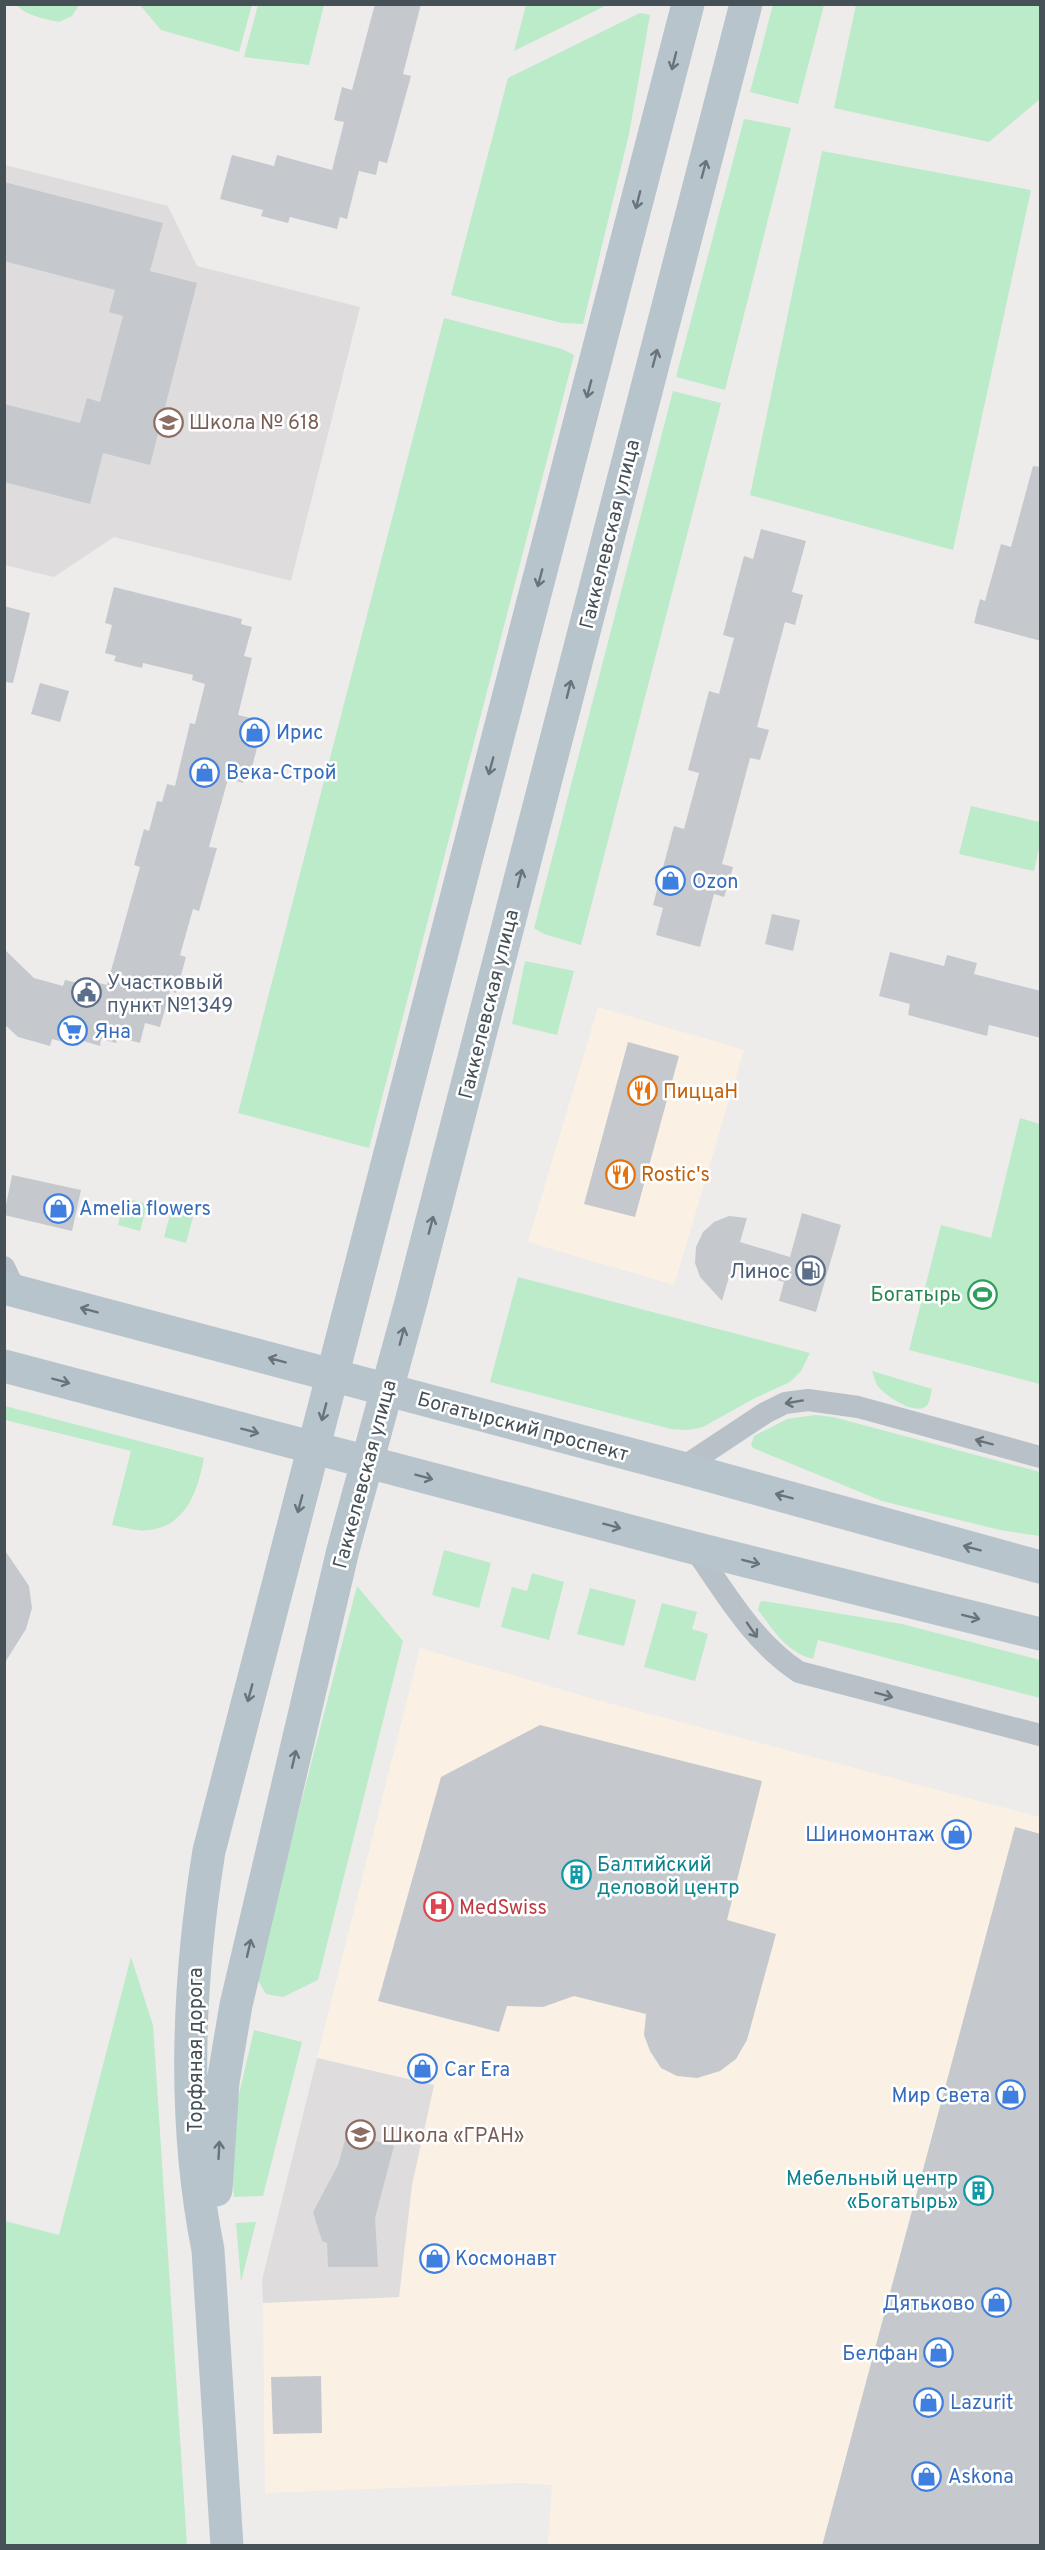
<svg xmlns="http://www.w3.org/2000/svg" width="1045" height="2550" font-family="Overpass,sans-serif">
<rect width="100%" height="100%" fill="#eeebeb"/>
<!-- commercial -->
<path fill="#faf1e4" d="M598 1007 744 1050 674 1285 528 1242Z
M420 1648 597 1700 1040 1817V2545H548L552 2485 520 2483 265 2493 263 2303 399 2297 412 2185 434 2085 317 2058Z"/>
<!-- education -->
<path fill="#dfdcdd" d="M5 165 168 206 197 266 360 307 291 581 114 537 54 577 5 565Z
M317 2058 434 2085 412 2185 399 2297 263 2303 262 2280Z"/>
<!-- green -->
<path fill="#bbebc8" d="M17 5H79L72 16 59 22C46 19 26 16 17 5Z
M140 5H252L239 52 161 30Z
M258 5H324L309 65 244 57Z
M526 5V4L607 5 514 51Z
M773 5H824L798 104 750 92Z
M856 5H1040V99L989 142 834 108Z
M640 13 650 15 629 134 583 324 562 323 451 295 508 78Z
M744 119 791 128 725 390 676 377Z
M822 151 1031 190 953 550 750 495Z
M444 318 562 349 574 355 369 1148 238 1113Z
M673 391 721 403 581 945 544 934 534 928Z
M971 806 1040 822V843L1034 871 959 854Z
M525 961 574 971 557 1035 512 1024Z
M1020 1118 1040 1124V1384L909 1350 941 1225 991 1238Z
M125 1198 147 1204 140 1231 118 1225Z
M171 1211 193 1217 186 1243 164 1237Z
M518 1277 810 1353 801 1371 790 1382 753 1399 703 1427 688 1430 671 1429 490 1382Z
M872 1371 932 1389C931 1393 930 1400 928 1404 918 1419 884 1395 877 1385 875 1381 874 1376 872 1371Z
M5 1406 204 1458C198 1489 187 1526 149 1530 138 1532 123 1527 112 1525L131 1451 5 1420Z
M815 1415 833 1417 1040 1472V1536L1000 1530 882 1501 753 1448 751 1445 754 1436 787 1419Z
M444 1550 491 1563 479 1608 432 1595Z
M532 1573 564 1582 549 1640 501 1627 512 1587 527 1591Z
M357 1586 403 1641 318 1980 283 1997 266 1994 256 1977Z
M590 1588 636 1600 624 1646 577 1634Z
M764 1601 902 1624 1040 1660V1698L818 1640 813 1659C786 1652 774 1631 758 1610L760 1602Z
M662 1603 697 1612 692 1629 708 1634 695 1681 644 1667Z
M131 1957 153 2025 187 2545H5V2221L59 2235Z
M254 2030 302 2042 263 2196 234 2197 229 2137Z
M256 2222 241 2282 236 2223Z"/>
<!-- building -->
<path fill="#c5c9ce" d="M375 4H421L403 74 411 76 387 163 379 161 376 175 359 171 347 219 340 217 337 229 290 217 288 223 261 216 263 210 220 199 232 155 274 166 277 155 332 170 344 122 334 120 342 87 352 90Z
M4 182 163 223 150 271 197 283 150 465 103 453 90 504 4 482V404L80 423 87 398 100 402 123 316 109 312 115 290 4 261Z
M1033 466 1041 467V641L974 623 980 599 985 601 1001 544 1011 547Z
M761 529 806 541 792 592 803 595 795 625 785 622 757 727 769 730 760 760 750 758 722 864 733 867 729 882 724 897 714 894 700 947 656 935 663 908 653 905 674 826 684 829 699 773 688 770 709 691 719 694 734 638 723 635 744 556 753 559Z
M114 587 242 619 241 624 252 627 244 656 252 658 238 715 264 721 251 771 246 770 243 783 228 779 209 847 217 848 199 911 193 909 180 955 186 957 176 993 170 991 160 1027 145 1023 140 1043 118 1037 116 1043 101 1039 100 1046 80 1040 78 1046 52 1039 50 1046 18 1037 4 1024V949L34 978 63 986 65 980 78 983 80 978 107 985 140 867 134 865 144 829 149 831 157 801 162 802 167 784 175 786 190 723 195 724 205 684 192 680 193 675 143 663 142 668 114 661 116 656 105 653 112 625 105 623Z
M4 606 30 613 13 683 4 682Z
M40 683 69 691 60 722 31 714Z
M772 914 800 920 793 951 765 944Z
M890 952 944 966 947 955 977 963 974 974 1041 991V1038L989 1025 987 1036 908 1015 910 1004 879 996Z
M628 1042 679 1056 635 1217 584 1204Z
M12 1175 81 1190 72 1231 4 1215Z
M802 1213 841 1225 816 1312 779 1301 784 1282 732 1267 722 1301 700 1277 695 1263 696 1247 703 1232 714 1222 729 1216 747 1218 740 1242 790 1257Z
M4 1549 29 1586 32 1608 26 1629 4 1664Z
M540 1725 762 1781 727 1920 776 1934 747 2040 736 2059 720 2071 697 2078 677 2076 661 2068 650 2051 644 2035 646 2014 574 1996 543 2007 507 2006 499 2032 378 2001 441 1777Z
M1015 1827 1041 1834V2546H822Z
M347 2133 394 2146 375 2218 378 2267H328L327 2243 322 2241 313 2212 338 2165Z
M427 2244 448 2250 441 2272 421 2266Z
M321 2376 322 2433 273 2434 271 2377Z"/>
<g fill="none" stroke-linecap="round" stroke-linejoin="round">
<!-- minor -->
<path stroke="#b7c1c7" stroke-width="22" d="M4 1267 15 1290
M682 1468 765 1413 785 1403 808 1400 858 1407 1040 1457
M694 1548C725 1592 753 1642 799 1672L1040 1735"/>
<!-- secondary -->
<path stroke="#b8c4cc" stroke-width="33" d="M4 1288 682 1468 1040 1567
M4 1366 694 1548 1040 1634
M216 2190 223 2082 236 2005 343 1550 411 1302 746 4
M227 2546 208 2250C182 2120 188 1981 209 1851L688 4"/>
</g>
<!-- one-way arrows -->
<defs><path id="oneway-shaft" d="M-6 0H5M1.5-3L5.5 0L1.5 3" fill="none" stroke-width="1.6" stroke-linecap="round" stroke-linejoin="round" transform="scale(1.5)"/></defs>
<g stroke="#68737a">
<use href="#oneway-shaft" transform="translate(674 61) rotate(104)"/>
<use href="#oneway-shaft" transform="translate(704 169) rotate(-75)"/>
<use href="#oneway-shaft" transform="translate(638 200) rotate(104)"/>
<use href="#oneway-shaft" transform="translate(655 358) rotate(-75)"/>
<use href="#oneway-shaft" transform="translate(589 389) rotate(105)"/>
<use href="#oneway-shaft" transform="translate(540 578) rotate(105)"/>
<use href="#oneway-shaft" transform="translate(569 689) rotate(-76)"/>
<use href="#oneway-shaft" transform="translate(491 766) rotate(105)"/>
<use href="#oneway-shaft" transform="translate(520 878) rotate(-76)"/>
<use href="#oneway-shaft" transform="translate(431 1225) rotate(-75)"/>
<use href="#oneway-shaft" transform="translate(89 1310) rotate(-165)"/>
<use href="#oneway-shaft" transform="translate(402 1336) rotate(-75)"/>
<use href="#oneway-shaft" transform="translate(277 1360) rotate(-165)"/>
<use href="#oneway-shaft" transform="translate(61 1381) rotate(15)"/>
<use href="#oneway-shaft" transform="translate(324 1412) rotate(105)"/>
<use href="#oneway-shaft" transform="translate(250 1431) rotate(15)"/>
<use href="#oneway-shaft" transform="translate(424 1477) rotate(15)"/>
<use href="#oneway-shaft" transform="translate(784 1496) rotate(-165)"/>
<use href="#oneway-shaft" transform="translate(300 1504) rotate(105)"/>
<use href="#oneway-shaft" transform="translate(612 1526) rotate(15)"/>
<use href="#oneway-shaft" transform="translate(972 1548) rotate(-165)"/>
<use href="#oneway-shaft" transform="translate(751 1562) rotate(14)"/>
<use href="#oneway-shaft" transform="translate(971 1617) rotate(14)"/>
<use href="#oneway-shaft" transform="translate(250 1693) rotate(105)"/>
<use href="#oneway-shaft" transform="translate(294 1759) rotate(-77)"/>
<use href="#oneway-shaft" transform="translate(249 1948) rotate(-77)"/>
<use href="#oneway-shaft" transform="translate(219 2150) rotate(-87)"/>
</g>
<g stroke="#677279">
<use href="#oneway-shaft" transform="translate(794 1402) rotate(170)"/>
<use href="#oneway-shaft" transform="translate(984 1442) rotate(-165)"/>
<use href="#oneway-shaft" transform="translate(752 1630) rotate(55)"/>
<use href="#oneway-shaft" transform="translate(884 1695) rotate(15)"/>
</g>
<!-- icons -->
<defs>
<symbol id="school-ring" viewBox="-11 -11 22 22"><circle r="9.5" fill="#fff" stroke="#8d6e63" stroke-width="1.5"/><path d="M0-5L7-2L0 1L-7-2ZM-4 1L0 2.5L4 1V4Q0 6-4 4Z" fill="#8d6e63"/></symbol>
<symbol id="shop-ring" viewBox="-11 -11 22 22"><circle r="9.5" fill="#fff" stroke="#3f7fe0" stroke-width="1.5"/><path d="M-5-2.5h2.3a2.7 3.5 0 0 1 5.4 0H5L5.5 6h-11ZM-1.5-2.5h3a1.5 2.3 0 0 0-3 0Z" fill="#3f7fe0"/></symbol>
<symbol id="civic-ring" viewBox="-11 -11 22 22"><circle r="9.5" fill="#fff" stroke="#5c6f8a" stroke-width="1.5"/><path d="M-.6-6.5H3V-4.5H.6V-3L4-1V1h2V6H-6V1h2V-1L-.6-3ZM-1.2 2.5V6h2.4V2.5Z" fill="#5c6f8a"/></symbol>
<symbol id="supermarket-ring" viewBox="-11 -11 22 22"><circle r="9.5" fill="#fff" stroke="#3f7fe0" stroke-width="1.5"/><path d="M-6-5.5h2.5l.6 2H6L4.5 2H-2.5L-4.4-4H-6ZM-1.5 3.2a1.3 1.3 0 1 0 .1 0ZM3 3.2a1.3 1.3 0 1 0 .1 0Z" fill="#3f7fe0"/></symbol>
<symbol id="restaurant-ring" viewBox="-11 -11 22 22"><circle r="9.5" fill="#fff" stroke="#e8710a" stroke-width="1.5"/><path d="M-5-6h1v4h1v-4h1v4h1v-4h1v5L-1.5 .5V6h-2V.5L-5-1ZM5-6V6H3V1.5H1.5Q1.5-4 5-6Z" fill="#e8710a"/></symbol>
<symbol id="fuel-ring" viewBox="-11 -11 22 22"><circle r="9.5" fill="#fff" stroke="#5c6f8a" stroke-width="1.5"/><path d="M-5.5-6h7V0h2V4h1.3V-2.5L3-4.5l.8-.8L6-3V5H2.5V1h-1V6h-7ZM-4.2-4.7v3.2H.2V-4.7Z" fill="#5c6f8a"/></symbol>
<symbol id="stadium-ring" viewBox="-11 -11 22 22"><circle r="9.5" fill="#fff" stroke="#2e9e5b" stroke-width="1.5"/><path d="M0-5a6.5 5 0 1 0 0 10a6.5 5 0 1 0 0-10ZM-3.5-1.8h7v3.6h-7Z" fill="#2e9e5b"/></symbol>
<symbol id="building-ring" viewBox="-11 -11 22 22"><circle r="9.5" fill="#fff" stroke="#0f9aa8" stroke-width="1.5"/><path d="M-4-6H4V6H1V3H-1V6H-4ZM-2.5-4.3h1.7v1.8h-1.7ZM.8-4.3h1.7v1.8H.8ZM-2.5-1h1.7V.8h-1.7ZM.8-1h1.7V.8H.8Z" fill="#0f9aa8"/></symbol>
<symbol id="hospital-ring" viewBox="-11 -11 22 22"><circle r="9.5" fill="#fff" stroke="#e0444e" stroke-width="1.5"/><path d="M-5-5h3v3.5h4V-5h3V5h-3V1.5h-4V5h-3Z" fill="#e0444e"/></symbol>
</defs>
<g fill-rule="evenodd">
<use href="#school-ring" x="152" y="406" width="33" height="33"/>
<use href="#shop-ring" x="238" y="716" width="33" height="33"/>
<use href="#shop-ring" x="188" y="756" width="33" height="33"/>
<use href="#shop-ring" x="654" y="864" width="33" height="33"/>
<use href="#civic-ring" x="70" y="976" width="33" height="33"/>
<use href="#supermarket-ring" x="56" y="1014" width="33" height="33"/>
<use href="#restaurant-ring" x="626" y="1074" width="33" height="33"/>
<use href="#restaurant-ring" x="604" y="1158" width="33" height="33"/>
<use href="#shop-ring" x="42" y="1192" width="33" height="33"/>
<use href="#fuel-ring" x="794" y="1254" width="33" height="33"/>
<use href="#stadium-ring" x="966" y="1278" width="33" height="33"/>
<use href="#shop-ring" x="940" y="1818" width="33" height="33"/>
<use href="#building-ring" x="560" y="1858" width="33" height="33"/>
<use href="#hospital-ring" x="422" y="1890" width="33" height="33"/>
<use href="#shop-ring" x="406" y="2052" width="33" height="33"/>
<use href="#shop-ring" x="994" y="2078" width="33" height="33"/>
<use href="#school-ring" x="344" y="2118" width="33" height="33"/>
<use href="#building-ring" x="962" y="2174" width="33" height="33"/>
<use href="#shop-ring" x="418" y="2242" width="33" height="33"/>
<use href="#shop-ring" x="980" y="2286" width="33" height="33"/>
<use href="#shop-ring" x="922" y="2336" width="33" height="33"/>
<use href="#shop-ring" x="912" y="2386" width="33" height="33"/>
<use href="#shop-ring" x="910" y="2460" width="33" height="33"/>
</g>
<g text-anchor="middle" stroke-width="5" stroke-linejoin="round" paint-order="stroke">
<!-- education labels -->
<g font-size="20" fill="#785e54" stroke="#fff" text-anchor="start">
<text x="189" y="429">Школа № 618</text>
<text x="382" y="2142">Школа «ГРАН»</text>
</g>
<!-- street labels -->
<g font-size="20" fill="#455057" stroke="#fff">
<text transform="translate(609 534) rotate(-76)" y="7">Гаккелевская улица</text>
<text transform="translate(488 1004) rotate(-76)" y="7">Гаккелевская улица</text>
<text transform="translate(523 1426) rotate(15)" y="7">Богатырский проспект</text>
<text transform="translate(364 1474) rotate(-75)" y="7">Гаккелевская улица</text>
<text transform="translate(195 2050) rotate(-90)" y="7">Торфяная дорога</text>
</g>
<!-- shop labels -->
<g font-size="20" fill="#366cbe" stroke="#fff" text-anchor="start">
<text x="276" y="739">Ирис</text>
<text x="226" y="779">Века-Строй</text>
<text x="692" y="888">Ozon</text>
<text x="94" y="1038">Яна</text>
<text x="79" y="1215">Amelia flowers</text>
<text x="935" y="1841" text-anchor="end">Шиномонтаж</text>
<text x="444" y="2076">Car Era</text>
<text x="990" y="2102" text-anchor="end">Мир Света</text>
<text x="455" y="2265">Космонавт</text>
<text x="975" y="2310" text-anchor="end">Дятьково</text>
<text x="918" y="2360" text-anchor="end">Белфан</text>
<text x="950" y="2409">Lazurit</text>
<text x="948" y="2483">Askona</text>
</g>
<!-- service labels -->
<g font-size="20" fill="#4e5e75" stroke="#fff" text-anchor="start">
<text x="107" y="989">Участковый<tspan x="107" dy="23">пункт №1349</tspan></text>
<text x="790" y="1278" text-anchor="end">Линос</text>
</g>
<!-- food labels -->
<g font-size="20" fill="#c56008" stroke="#fff" text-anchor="start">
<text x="663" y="1098">ПиццаН</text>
<text x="641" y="1181">Rostic's</text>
</g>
<!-- leisure labels -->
<g font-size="20" fill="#27864d" stroke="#fff" text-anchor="end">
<text x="961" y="1301">Богатырь</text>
</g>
<!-- culture labels -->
<g font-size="20" fill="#0d838f" stroke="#fff" text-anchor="start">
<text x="597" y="1871">Балтийский<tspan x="597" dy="23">деловой центр</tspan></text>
<text x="958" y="2185" text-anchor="end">Мебельный центр<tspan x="958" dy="23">«Богатырь»</tspan></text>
</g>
<!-- health labels -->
<g font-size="20" fill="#be3a42" stroke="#fff" text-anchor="start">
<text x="459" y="1914">MedSwiss</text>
</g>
</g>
<!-- border -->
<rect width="1045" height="2550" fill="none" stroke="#455057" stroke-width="12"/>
</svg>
